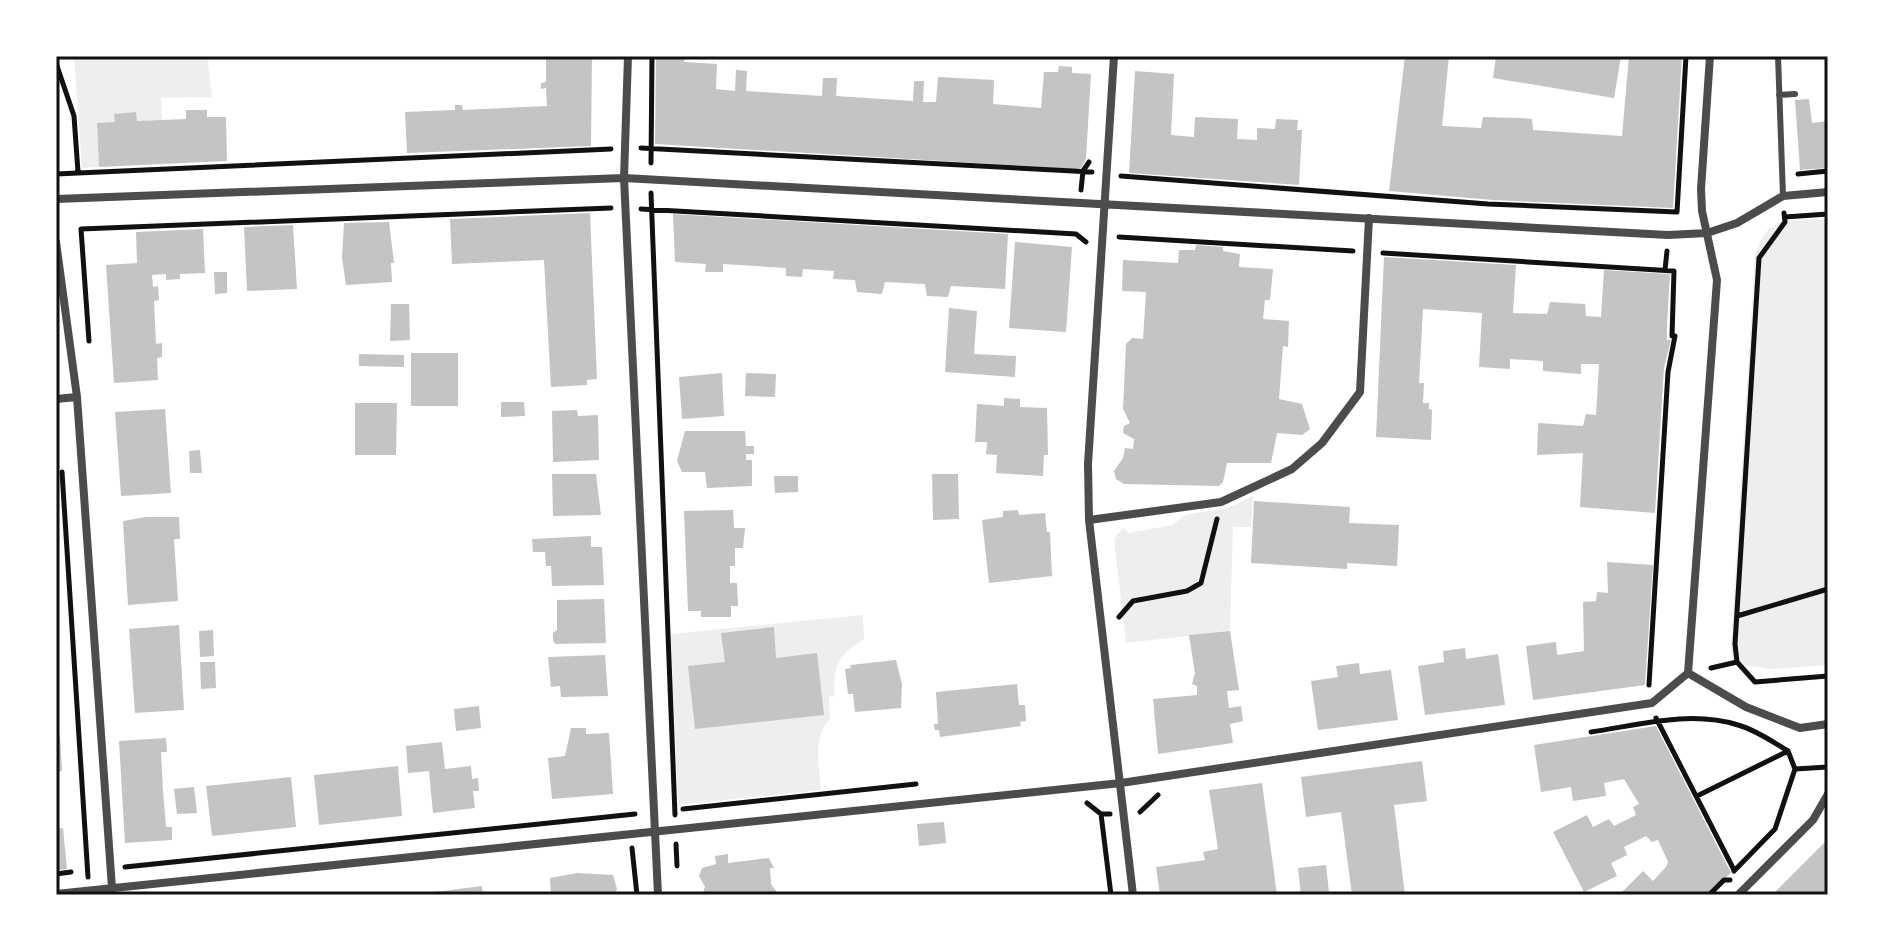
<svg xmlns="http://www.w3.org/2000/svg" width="1884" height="951" font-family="'Archivo Narrow',sans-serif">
<rect width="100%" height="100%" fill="#fff"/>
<!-- green -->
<path fill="#eee" d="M74 56H207L212 97 161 98 162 120 137 121 136 112 115 114V122L97 123 99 167 82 168Z
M1828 218V665L1770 669 1733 663 1731 648 1755 257C1767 212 1789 222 1828 218Z
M1253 496 1251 527H1233L1230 631 1126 643 1114 539 1123 528 1129 533 1172 525 1185 515 1228 508Z
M863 615 864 639C839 654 832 667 835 696L829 697 830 719C812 738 819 765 821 790L678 805 671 634Z"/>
<!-- building -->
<path fill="#c4c4c4" d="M550 56H592L591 146 407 153 405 112 455 110V105H462L463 110 547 106 546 88 541 89V83L546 82V58Z
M656 56H685L684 62 717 64 716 89 735 91 736 70 747 71 746 91 822 96 823 78H837L836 96 913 101 914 81H924L923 102H936L938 77 994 80 993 104 1041 108 1044 72H1058L1059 66 1072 67V73L1091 74 1086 159 1081 168 1075 169 655 144Z
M1405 56H1449L1442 126 1481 128 1483 117 1520 118 1532 119 1533 130 1622 136 1629 56H1682L1673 208 1493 200 1389 191Z
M1496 56H1621L1614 98 1493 78Z
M1135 71 1174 74 1171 135 1194 137 1195 117 1238 119 1237 139 1257 140V128L1275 129 1276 119 1298 120 1297 130H1302L1299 185 1129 173Z
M1809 99 1812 123 1828 121V168L1800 170 1795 100Z
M186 110H207V117H226L227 161 99 167 97 123 115 122 114 114 136 112 137 121 186 119Z
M590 213 597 379 587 380V385L551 387 544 260 452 264 450 219Z
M673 214 1008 234 1005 289 951 286 948 297 927 296 925 284 885 282 882 294 857 292 855 280 833 279 834 271 803 269 802 277 786 276V268L723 264V272H705L706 264 675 262Z
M389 222 394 263H391L392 282 346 285 342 258 344 223Z
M293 225 297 289 247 291 244 227Z
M203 229 205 273 180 274V279L166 280V274L152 275 153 287 158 286 159 300 154 301 156 344 162 343V357L157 358 158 380 114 383 106 265 137 263 136 232Z
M1015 242 1072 247 1066 332 1009 328Z
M1196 245 1223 247V251L1240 254 1239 267 1273 269 1270 300H1265L1263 319 1289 321 1288 347 1283 346 1279 399 1302 404 1310 429 1302 435 1277 433 1271 463H1227L1223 482 1219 486 1124 484 1116 479 1114 471 1123 458 1125 448 1133 449 1134 439 1123 433 1124 426 1130 423 1123 409 1126 344 1132 338 1143 339 1146 292 1122 291 1123 260 1178 263 1179 250H1195Z
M1384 257 1516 265 1513 313 1547 314 1550 302 1585 304 1586 316 1601 317 1604 270 1670 274 1667 325V340H1671L1664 368 1655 513 1580 507 1583 453 1537 455 1538 423 1583 426 1586 414 1596 415 1599 364H1581V374L1543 371V361L1510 359V369L1479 367 1482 313 1423 309 1419 383H1424L1423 403H1429V409L1432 410 1431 440 1376 437Z
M214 272H227V293L215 294Z
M391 304H409L410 340 390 341Z
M949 308 977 311 974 354 1016 356 1015 377 945 372Z
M411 353H458V406H411Z
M359 354 404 355V367L359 366Z
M722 373 724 416 682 419 679 377Z
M746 373 776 374 775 397 745 396Z
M1004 398 1020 399V407L1047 408 1048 455H1044L1043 476 996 473 997 455 986 454 987 442H975L977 404 1004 406Z
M501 402H524L525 416 501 417Z
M355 403H397L396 455H355Z
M165 409 171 493 121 496 115 412Z
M577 410 578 416 598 415 599 460 553 462 552 411Z
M685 431H745L746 446H754V454H746V460H752V486L707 488 705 472H682L677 461Z
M200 450 202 473H190L189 451Z
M552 474H596L601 515 553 516Z
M932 474H958L959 519 933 520Z
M774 476H798V492L775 493Z
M1254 501 1350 507 1349 523 1399 525 1397 566 1347 563V569L1251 563Z
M733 510 734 528H745L743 548H735V566H730V583H737L738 606H731V617H701V611H688L684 511Z
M1018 510 1019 515 1045 513 1047 532H1050L1052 576 989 583 982 520 1003 517V511Z
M146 517H179L180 539H174L178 601 128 605 123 521Z
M591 536V547H602L604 585 552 586 551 566H546L545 552H533L532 539Z
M1607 562 1653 565 1645 685 1533 700 1526 646 1556 642 1557 655 1584 651 1583 602 1596 601 1597 592 1608 593Z
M604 599 606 643 556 644 553 641V633L557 630V600Z
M179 625 184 710 135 713 129 629Z
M774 627 776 658 817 653 824 715 695 729 688 666 725 662 721 633Z
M213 630 214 656 200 657 199 631Z
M1230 631 1239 690 1227 691 1229 708 1241 706 1243 721 1230 724 1233 743 1158 754 1153 699 1197 695V686L1192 684 1195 673 1189 635Z
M1465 648 1466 659 1498 654 1505 705 1425 715 1418 666 1444 662 1443 651Z
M605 655 608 696 561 697 560 686 551 687 548 657Z
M896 660 902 684 901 708 855 712 853 694H848L845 669 851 668 850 665Z
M200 662H215L216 688 201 689Z
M1359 663 1360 674 1391 670 1398 720 1318 730 1311 681 1338 677 1336 666Z
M1017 684 1019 705H1025L1026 721 1020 722 1021 726 940 737 939 730H935L934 724H938L936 692Z
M479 706 481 728 456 731 454 709Z
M1656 726 1731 873 1705 895H1619L1643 871 1653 881 1666 867 1668 862 1658 840 1652 842 1646 836 1624 847 1627 855 1611 863 1617 876 1584 892 1553 832 1587 815 1593 827 1609 819 1614 826 1636 815 1633 807 1639 804 1624 779 1604 783 1606 796 1573 801 1571 787 1541 792 1534 745Z
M56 727 60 736 62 771 56 772Z
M571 728H586V734L609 733 613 794 552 799 548 758 565 756Z
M166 738 167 752H161L163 790 166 827H172V840L125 843 119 741Z
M442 742 445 769 471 766 472 779 478 778 479 791H473L475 808 433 813 429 771 408 773 406 746Z
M1422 761 1427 801 1394 805 1405 895H1352L1341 812 1306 817 1301 777Z
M398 766 402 816 319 825 314 775Z
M291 777 296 827 212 836 206 786Z
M1262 783 1277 895H1160L1156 867 1205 860 1203 852 1218 849 1209 790Z
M194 787 197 813 177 814 174 789Z
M944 822 946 843 919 846 917 824Z
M63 828 67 869 56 870V829Z
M1828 839V895H1772Z
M728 854V863L769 858 774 868H770L771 884 779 895H702L705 887 699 876 702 868 716 864 715 856Z
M1326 865 1329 892 1301 895 1298 868Z
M577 873 613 875 617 889 614 895H551L550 878Z
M482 886 483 895H427V893Z"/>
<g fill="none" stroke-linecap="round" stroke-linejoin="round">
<!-- path -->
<path stroke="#111" stroke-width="5" d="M56 63 74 116 78 172
M641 148 1092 172
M651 163 652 56
M56 174 611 149
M1798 174 1828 171
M1121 176 1488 204 1677 212 1686 56
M1081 190 1083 171 1089 162
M651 193 675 815
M641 209 1076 234 1086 242
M1785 217 1828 214
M1119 237 1353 251
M1383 253 1674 271 1672 336H1675L1668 372 1649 685
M1665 270 1667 251
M89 341 81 229 611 208
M62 472 88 877
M1737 616 1828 589
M1119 617 1133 601 1187 591 1201 583 1217 519
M1737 662 1735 644 1759 258 1785 222 1784 213
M1711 668 1737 662 1755 682 1828 676
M1656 718 1734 870
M1591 732C1639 725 1690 710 1738 725 1756 730 1773 742 1788 751L1795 769 1828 767
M1697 796 1788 751
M1087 803 1101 814H1110
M683 809 916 784
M1140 812 1158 795
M1101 814 1111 895
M676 844 677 866
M632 848 637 895
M125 867 635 814
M1734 871 1775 829 1795 769
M56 874 71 872
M1709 895 1724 880H1730"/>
<!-- service -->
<path stroke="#4c4c4c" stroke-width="6" d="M1778 56 1783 196
M1779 95 1795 94"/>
<!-- minor -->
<path stroke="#4c4c4c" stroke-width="8" d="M628 56 624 178 658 895
M1114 56 1088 464 1089 520 1133 895
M56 199 624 178 1668 235 1707 233 1737 223 1783 196 1828 192
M56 242 77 397 112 888
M56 399 77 397
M1089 520 1221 502 1292 469 1322 443 1360 392 1369 218
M1688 673 1717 280 1702 211 1701 189 1710 56
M1688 673 1746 707 1800 728 1828 724
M56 894 1121 783 1652 703 1688 673
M1738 895 1813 820 1828 794"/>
</g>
<!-- border -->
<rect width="1884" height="951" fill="none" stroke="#ffffff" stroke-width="116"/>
<rect x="58" y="58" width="1768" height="835" fill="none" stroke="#111" stroke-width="3"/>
</svg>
